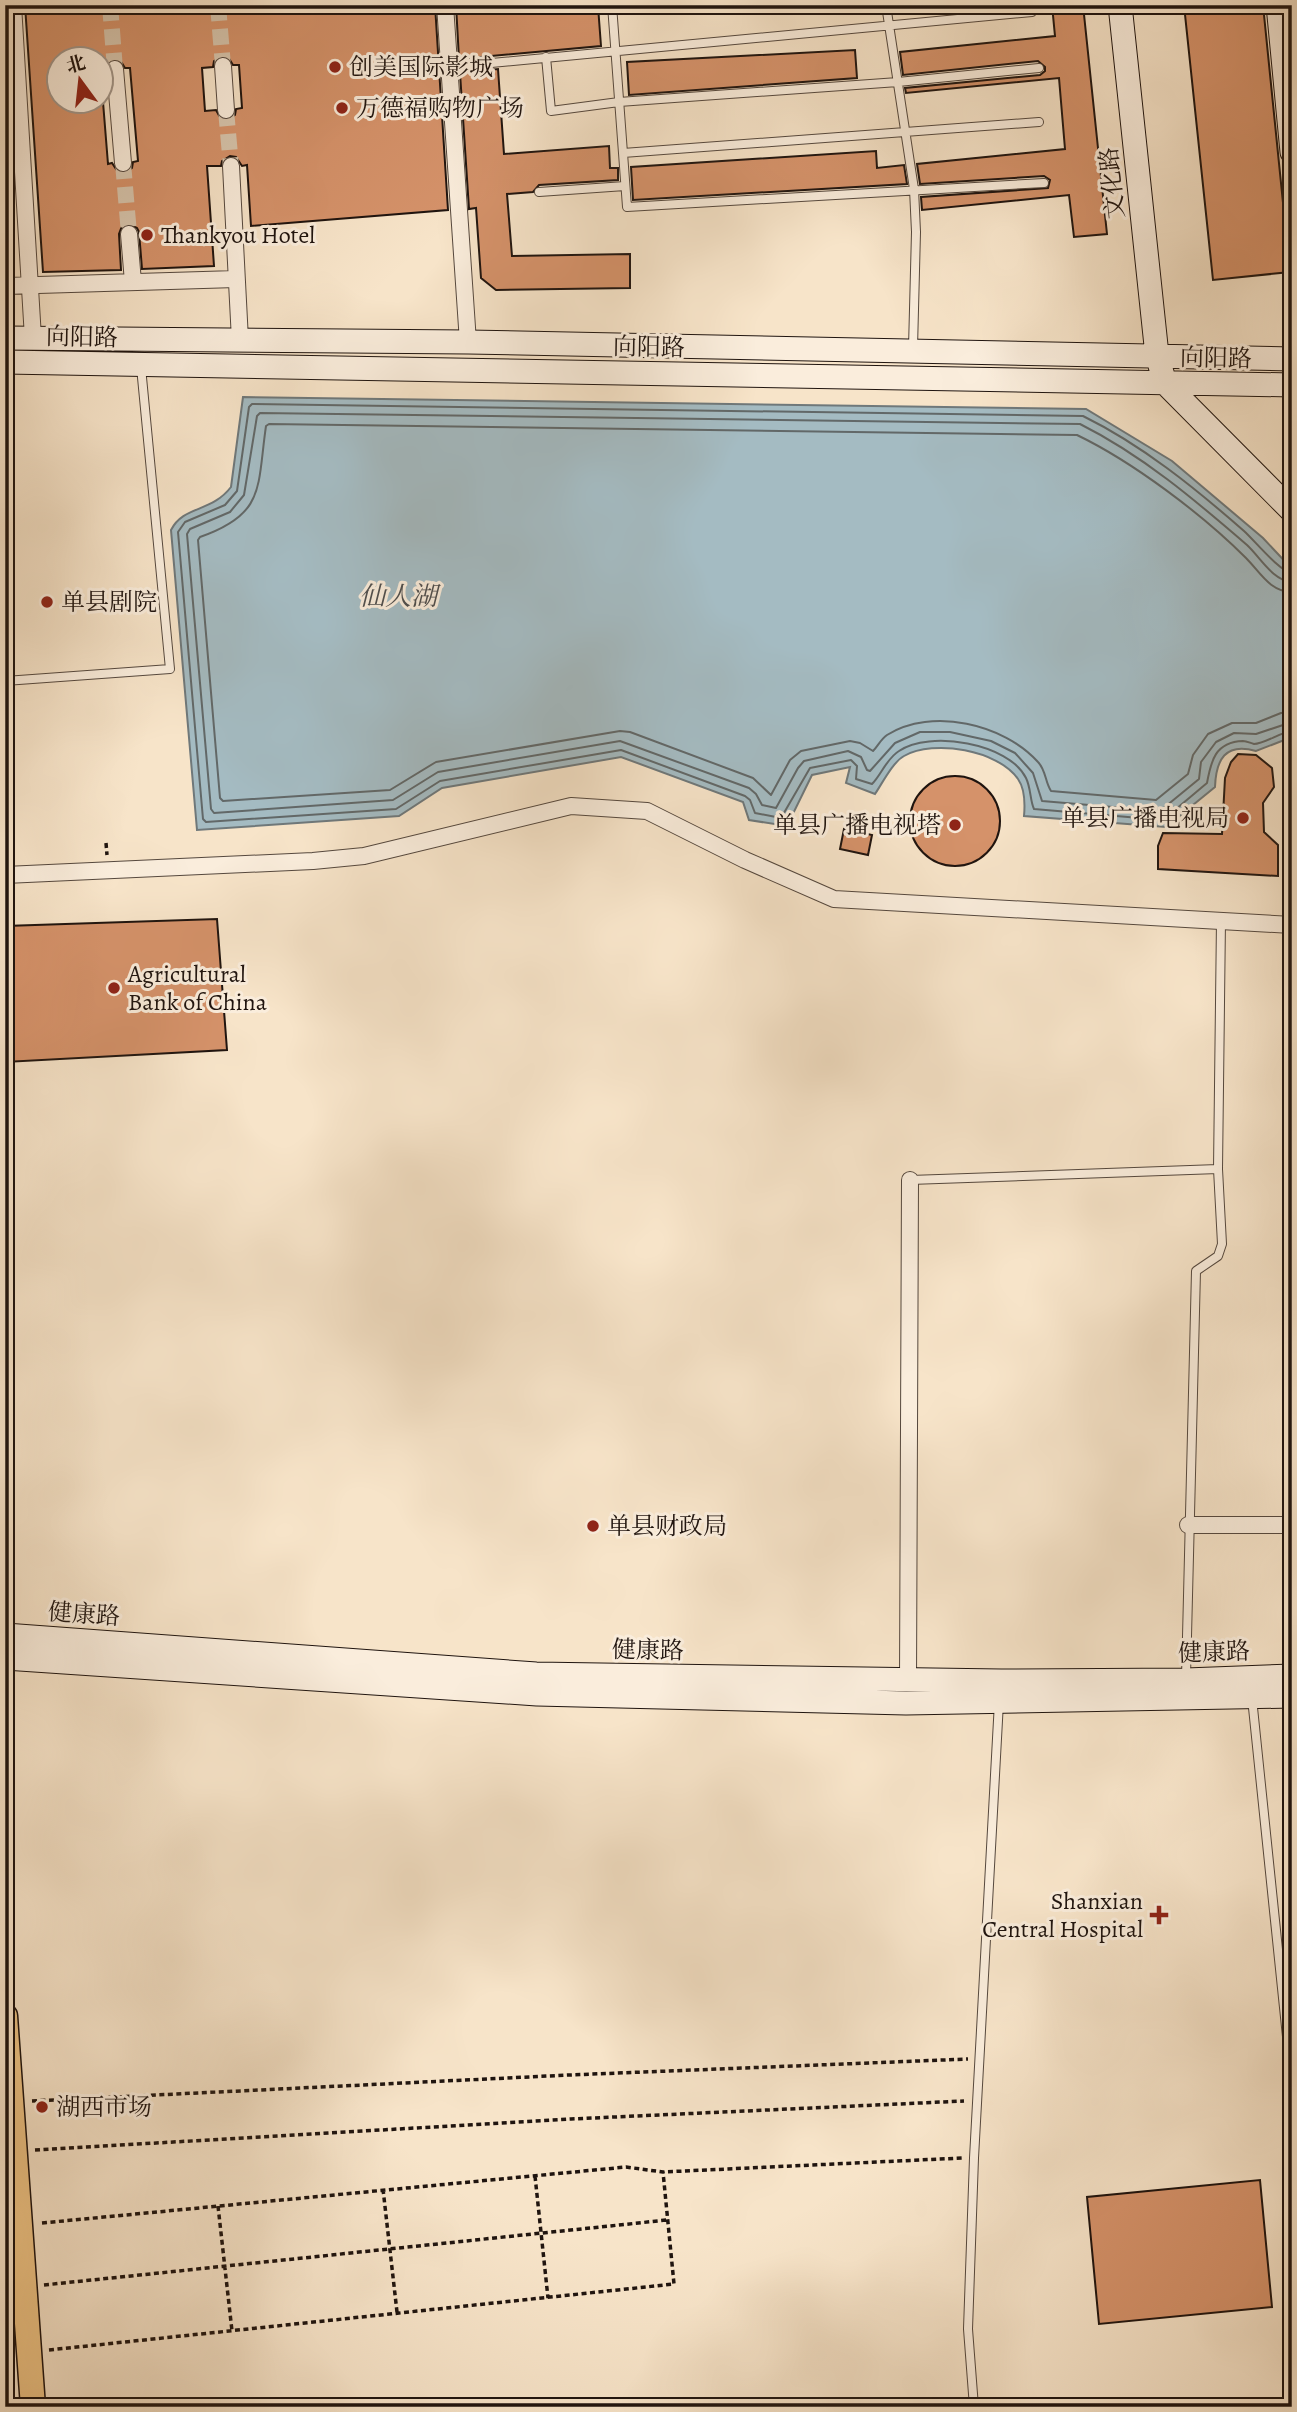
<svg xmlns="http://www.w3.org/2000/svg" width="1297" height="2412" font-family="Alegreya,'Noto Serif SC',serif">
<rect width="100%" height="100%" fill="#f7e4c9"/>
<filter id="stains"><feTurbulence type="fractalNoise" baseFrequency=".00286" numOctaves="4"/><feColorMatrix values="0 0 0 0 .2 0 0 0 0 .09 0 0 0 0 .02 0 0 0 .5 -.17"/></filter>
<radialGradient id="worn" r=".72"><stop offset=".6" stop-color="#630" stop-opacity="0"/><stop offset="1" stop-color="#630" stop-opacity=".3"/></radialGradient>
<!-- water -->
<path fill="#a4bbc2" stroke="#6f787a" stroke-width="2" d="M243 397 1086 409 1172 461 1263 538 1292 569V737L1256 751C1225 742 1216 760 1215 787L1166 827 1024 816C1025 805 1025 789 1018 779 998 750 934 739 904 756 893 762 883 782 875 794L846 783 850 767 812 775 787 826 749 820 743 802 621 757 442 788 399 816 197 830 171 530C184 505 211 513 231 487Z"/>
<g fill="none" stroke-linecap="round" stroke-linejoin="round">
<!-- shore -->
<path stroke="#626868" stroke-width="2" d="M1292 573C1280 572 1255 541 1244 531 1195 488 1142 445 1083 416L252 404 249 407 237 491 225 505 185 522 178 532 203 819 206 822 396 809 440 781 621 750 745 796 750 800 755 813 781 818 810 768 851 760 857 766 856 779 872 784C881 775 887 758 899 751 929 730 1009 743 1026 778 1031 788 1030 801 1034 809L1163 820 1207 783C1211 761 1215 742 1243 741 1247 741 1250 743 1254 744 1264 744 1281 732 1292 731
M1292 582C1273 581 1260 557 1247 545 1195 500 1142 455 1080 424L260 413 257 416 244 495 230 512 190 529 187 534 211 809 214 813 393 800 438 772 620 741 749 788 756 794 762 805 776 808 798 768 804 761 848 751 861 757 867 770 870 771 895 743 920 732H950L991 741 1015 753 1033 773 1042 801 1160 811 1199 779 1201 762 1216 742 1234 733 1256 734 1292 722
M1292 592C1270 592 1260 572 1246 558 1202 514 1133 462 1077 435L269 424 266 426C257 487 266 514 200 537L198 540 220 798 223 801 390 790 436 762 620 731 630 732 753 778 771 795 790 760 801 751 850 741 860 743 873 751C878 746 881 739 887 735 932 707 1004 724 1038 762 1046 770 1045 782 1051 791L1156 800 1188 774 1193 755 1208 734 1232 723H1256L1281 713 1292 712"/>
</g>
<!-- building -->
<path fill="#d5926a" stroke="#1f140f" stroke-width="2" fill-rule="evenodd" d="M25 5H435L448 210 251 226 247 165 242 166 236 157 230 156 222 161 221 166H207L214 266 142 269 139 232 137 228 129 224 122 226 119 234 121 270 43 272ZM222 56 228 57 233 65H239L242 108 236 109 235 115 227 120 221 119 216 110 205 111 202 68 213 67 214 61ZM113 59 120 60 125 68H130L138 161 133 162 132 168 125 173 118 172 112 163 108 164 103 102H60V60H102V71H105L108 61Z
M456 5H494V14L598 6 601 46 459 59Z
M1052 5H1083L1107 234 1074 237 1069 195 922 210 921 197 1048 188 1050 180 1044 176 920 184 917 164 1065 149 1059 78 906 93 905 88 1040 75 1045 71V67L1038 61 903 75 900 52 1055 36Z
M1184 5H1263L1290 272 1213 280Z
M855 50 857 78 629 95 627 62Z
M498 69 504 154 609 146 610 168H618V180L539 185 533 192 507 194 512 256 630 254V288L496 290 481 278 476 208 469 209 460 73Z
M876 151 877 168 904 165 907 184 633 200 631 167Z
M1238 754 1256 755 1272 768 1274 787 1263 803 1264 832 1278 845V876L1158 869V846L1163 833 1222 834 1225 778 1231 762Z
M910 821a45 45 0 1 1 90 0a45 45 0 1 1-90 0Z
M844 829 872 835 868 855 840 849Z
M217 919 227 1050 5 1062V926Z
M1260 2180 1272 2307 1099 2324 1087 2197Z"/>
<g fill="none" stroke-linecap="round" stroke-linejoin="round">
<!-- street-tunnel -->
<path stroke="#d7c5ad" stroke-width="16" stroke-dasharray="16 8" stroke-linecap="butt" d="M110 5 115 69
M218 5 223 66
M226 110 231 166
M123 163 129 234"/>
<defs>
<path id="lane" d="M612 5 627 207 1044 183
M886 5 914 189 916 232 913 348
M546 57 551 111 619 102 898 82 1039 68
M449 67 1032 12
M623 153 1039 122
M539 192 625 186
M5 681 170 669 141 367
M910 1180 1218 1169
M1186 1677 1196 1271 1218 1256 1222 1244 1218 1169 1221 920
M1252 1698 1292 2085
M974 2407 968 2329 974 2158 999 1702"/>
<path id="street" d="M13 5 33 338
M445 5 468 342
M223 66 226 110
M115 69 123 163
M231 166 240 340
M129 234 133 282
M5 286 236 279
M5 875 313 861 364 856 571 806 647 811 745 860 834 899 1292 925
M1291 1045 1292 1048
M1188 1525H1292
M908 1680 910 1180"/>
<path id="secondary" d="M1120 5 1157 355 1165 383 1292 511
M1278 5 1292 152
M5 338 468 342 1292 359
M5 362 1292 385
M5 1635 536 1674 1001 1681 1186 1680 1292 1676
M5 1658 537 1694 906 1703 1292 1696"/>
<path id="primary" d="M5 2016 33 2407"/>
</defs>
<!-- lane casing -->
<use href="#lane" stroke="#55483e" stroke-width="10"/>
<!-- street casing -->
<use href="#street" stroke="#55483e" stroke-width="18"/>
<!-- secondary casing -->
<use href="#secondary" stroke="#1f140f" stroke-width="25"/>
<!-- primary casing -->
<use href="#primary" stroke="#1f140f" stroke-width="27"/>
<!-- path -->
<path stroke="#1f140f" stroke-width="3.5" stroke-dasharray="5 3.5" stroke-linecap="butt" d="M106 843 107 855
M32 2101 569 2075 968 2059
M35 2150 571 2119 964 2101
M535 2176 548 2298
M383 2189 397 2312
M218 2206 232 2331
M42 2223 626 2167 663 2172 962 2158
M44 2285 667 2220
M49 2350 674 2284 663 2172"/>
<!-- lane -->
<use href="#lane" stroke="#faeddc" stroke-width="8"/>
<!-- street -->
<use href="#street" stroke="#faeddc" stroke-width="16"/>
<!-- secondary -->
<use href="#secondary" stroke="#faeddc" stroke-width="23"/>
<!-- primary -->
<use href="#primary" stroke="#ecc284" stroke-width="24"/>
</g>
<!-- markers -->
<g fill="#8f2418" stroke="#faeddc" stroke-width="2.5">
<circle cx="335" cy="67" r="7"/>
<circle cx="342" cy="108" r="7"/>
<circle cx="147" cy="235" r="7"/>
<circle cx="47" cy="602" r="7"/>
<circle cx="1243" cy="818" r="7"/>
<circle cx="955" cy="825" r="7"/>
<circle cx="114" cy="988" r="7"/>
<circle cx="593" cy="1526" r="7"/>
<path d="M1155.5 1904.5h7v7h7v7h-7v7h-7v-7h-7v-7h7z"/>
<circle cx="42" cy="2107" r="7"/>
</g>
<g text-anchor="middle" stroke-width="6" stroke-linejoin="round" paint-order="stroke">
<!-- poi labels -->
<g font-size="24" fill="#1f140f" stroke="#faeddc" text-anchor="start">
<text x="349" y="75">创美国际影城</text>
<text x="356" y="116">万德福购物广场</text>
<text x="161" y="243">Thankyou Hotel</text>
<text x="61" y="610">单县剧院</text>
<text x="1229" y="826" text-anchor="end">单县广播电视局</text>
<text x="941" y="833" text-anchor="end">单县广播电视塔</text>
<text x="128" y="982">Agricultural<tspan x="128" dy="28">Bank of China</tspan></text>
<text x="607" y="1534">单县财政局</text>
<text x="1143" y="1909" text-anchor="end">Shanxian<tspan x="1143" dy="28">Central Hospital</tspan></text>
<text x="56" y="2115">湖西市场</text>
</g>
<!-- street labels -->
<g font-size="24" fill="#1f140f" stroke="#faeddc">
<text transform="translate(1112 183) rotate(-96)" y="8">文化路</text>
<text transform="translate(82 337) rotate(1)" y="8">向阳路</text>
<text transform="translate(649 347) rotate(1)" y="8">向阳路</text>
<text transform="translate(1216 358) rotate(1)" y="8">向阳路</text>
<text transform="translate(84 1614) rotate(4)" y="8">健康路</text>
<text transform="translate(648 1650) rotate(1)" y="8">健康路</text>
<text transform="translate(1214 1652) rotate(-2)" y="8">健康路</text>
</g>
<!-- water labels -->
<g font-size="26" font-style="italic" fill="#4e4e4e" stroke="#faeddc">
<text x="398" y="605">仙人湖</text>
</g>
</g>
<!-- margin -->
<rect width="1297" height="2412" fill="none" stroke="#f7e4c9" stroke-width="28"/>
<rect x="7" y="7" width="1283" height="2398" fill="none" stroke="#1f140f" stroke-width="3.5"/>
<rect x="14" y="14" width="1269" height="2384" fill="none" stroke="#1f140f" stroke-width="2"/>
<!-- north arrow -->
<g transform="translate(80 80) rotate(345)"><circle r="33" fill="#faeddc" stroke="#a2968a" stroke-width="2"/>
<path d="M0-5L12 26L0 18L-12 26Z" fill="#8f2418"/>
<text y="-10" font-size="19" font-weight="bold" text-anchor="middle" fill="#1f140f">北</text>
</g>
<rect width="100%" height="100%" filter="url(#stains)"/>
<rect width="100%" height="100%" fill="url(#worn)"/>
</svg>
